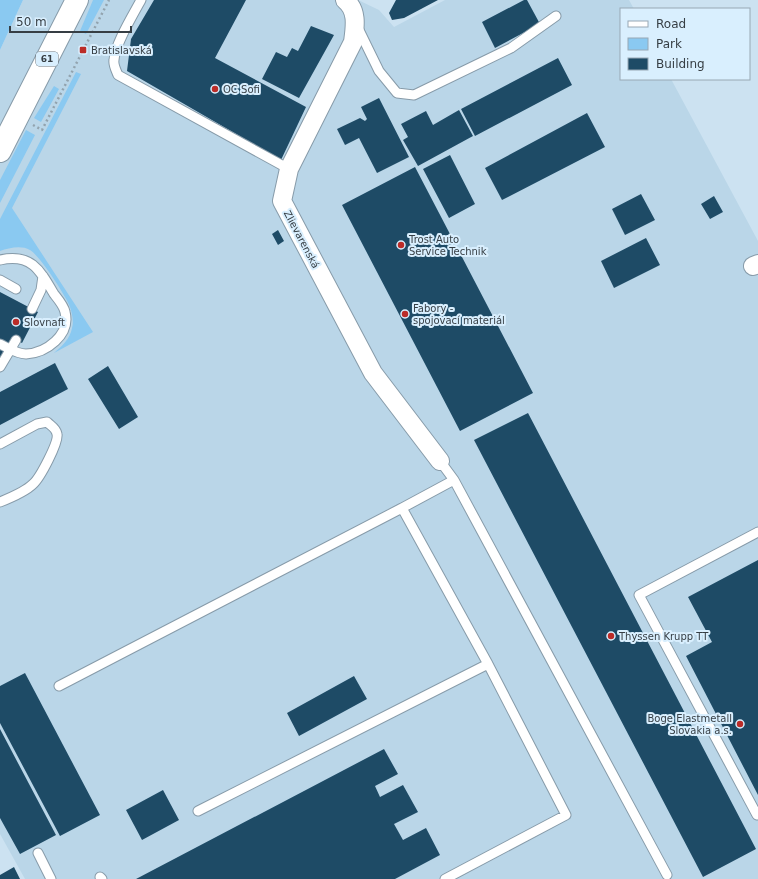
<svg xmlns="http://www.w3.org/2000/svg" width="758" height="879" font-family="'DejaVu Sans',sans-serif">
<rect width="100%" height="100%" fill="#cce2f1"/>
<!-- built -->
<path fill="#bad6e8" d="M23 0H358L379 10 394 27 445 0H629L634 9H621V79H671L758 241V879H25L0 834V50Z"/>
<!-- green -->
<path fill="#8ac9f1" d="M0 0H23L0 50Z
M93 0H104L86 34 80 31Z
M76 72 81 74 12 208 93 332 54 353C62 346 70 339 72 328 74 322 72 313 70 307 66 296 40 256 30 250 21 245 9 248 0 251V219Z
M54 86 59 89 41 122 34 118Z
M26 130 35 135 0 203V180Z"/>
<!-- building -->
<path fill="#1e4b66" d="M154 0H246L215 58 306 107 281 160 127 71 131 39Z
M396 0H438L404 18 392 20 389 13Z
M524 0H527L540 24 495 48 482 22Z
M311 26 334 35 299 98 262 79 276 52 287 57 292 48 298 51Z
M558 58 572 85 475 136 461 109Z
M379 98 409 157 377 173 359 138 345 145 337 129 360 118 365 121 367 119 361 107Z
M459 110 473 136 418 166 403 140 408 137 401 124 426 111 433 125Z
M587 113 605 147 502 200 485 168Z
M450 155 475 204 449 218 423 169Z
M415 167 533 393 460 431 342 205Z
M641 194 655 220 625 235 612 209Z
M714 196 723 212 710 219 701 204Z
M278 230 284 241 278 245 272 234Z
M646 238 660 265 614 288 601 261Z
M0 292 38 312 22 343 12 337 0 366Z
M55 363 68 389 0 425V392Z
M108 366 138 417 119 429 88 379Z
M528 413 756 849 703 877 474 440Z
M758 560V795L686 656 712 642 688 597Z
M25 673 100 815 60 836 0 723V686Z
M354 676 367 699 299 736 287 713Z
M0 729 56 835 20 854 0 818Z
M384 749 398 774 375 786 380 797 403 785 418 812 394 824 403 840 426 828 440 855 395 879H136Z
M163 790 179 820 142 840 126 810Z
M14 867 20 879H0V875Z"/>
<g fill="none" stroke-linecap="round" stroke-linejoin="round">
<defs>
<path id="lane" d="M141 0C133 15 115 44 114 60 113 65 116 70 118 75L289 169
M358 28 379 71 397 93 414 95 511 48 556 16
M0 260C31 253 40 270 54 294 58 299 64 306 65 312 71 335 46 353 26 354 17 354 8 348 0 344
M0 280 16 289
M32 309 41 290 43 276
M0 367 16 340
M0 444 37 424 47 422C51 426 56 428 57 434 59 442 40 478 33 484 25 492 10 498 0 502
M440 461 454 480
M758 532 639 595 757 815 758 814
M59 686 402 508
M198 811 488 664
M38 853 51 879
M100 877 102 879
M445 879 566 815 488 664 402 508 454 480 667 875"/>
<path id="street" d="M345 0C358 10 355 27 353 42L289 169 282 201 373 373 440 461
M753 266 758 264"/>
<path id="primary" d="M0 151 77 0"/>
</defs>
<!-- lane casing -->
<use href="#lane" stroke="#879ba9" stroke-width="11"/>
<!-- street casing -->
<use href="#street" stroke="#879ba9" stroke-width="20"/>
<!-- primary casing -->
<use href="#primary" stroke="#879ba9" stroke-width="24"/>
<!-- path -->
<path stroke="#92a3ae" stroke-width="2.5" stroke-dasharray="2 3" stroke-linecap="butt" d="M33 125 42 130 109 0"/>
<!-- lane -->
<use href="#lane" stroke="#fff" stroke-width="9"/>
<!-- street -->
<use href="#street" stroke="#fff" stroke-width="18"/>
<!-- primary -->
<use href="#primary" stroke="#fff" stroke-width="22"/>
</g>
<!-- markers -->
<g fill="#bb2c28" stroke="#d9effe" stroke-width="1.5">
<rect x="79" y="46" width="8" height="8" rx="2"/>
<circle cx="215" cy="89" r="4"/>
<circle cx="401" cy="245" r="4"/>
<circle cx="405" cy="314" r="4"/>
<circle cx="16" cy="322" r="4"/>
<circle cx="611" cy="636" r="4"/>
<circle cx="740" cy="724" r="4"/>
</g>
<g text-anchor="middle" stroke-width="4" stroke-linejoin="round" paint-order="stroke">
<!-- shield labels -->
<rect fill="#d9effe" stroke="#67737c" stroke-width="1" x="36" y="52" width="22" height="14" rx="3"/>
<g font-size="9" font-weight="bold" fill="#363e44">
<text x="47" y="62">61</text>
</g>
<!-- poi labels -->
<g font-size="10" fill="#363e44" stroke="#d9effe" text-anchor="start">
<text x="91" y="54">Bratislavská</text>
<text x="223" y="93">OC Sofi</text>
<text x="409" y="243">Trost Auto<tspan x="409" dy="12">Service Technik</tspan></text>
<text x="413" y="312">Fabory -<tspan x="413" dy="12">spojovací materiál</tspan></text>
<text x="24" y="326">Slovnaft</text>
<text x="619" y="640">Thyssen Krupp TT</text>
<text x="732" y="722" text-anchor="end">Boge Elastmetall<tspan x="732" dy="12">Slovakia a.s.</tspan></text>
</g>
<!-- street labels -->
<g font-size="10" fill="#363e44" stroke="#d9effe">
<text transform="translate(302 239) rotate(62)" y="4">Zlievarenská</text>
</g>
</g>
<!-- legend -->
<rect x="620" y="8" width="130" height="72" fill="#d9effe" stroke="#98a8b4"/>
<rect x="628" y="21" width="20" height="6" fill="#ffffff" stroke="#98a8b4"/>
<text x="656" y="28" font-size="12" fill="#363e44">Road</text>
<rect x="628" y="38" width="20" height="12" fill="#8ac9f1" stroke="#98a8b4"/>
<text x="656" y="48" font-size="12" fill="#363e44">Park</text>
<rect x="628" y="58" width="20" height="12" fill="#1e4b66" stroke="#98a8b4"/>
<text x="656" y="68" font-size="12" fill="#363e44">Building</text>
<!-- scale -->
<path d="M10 26v6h121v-6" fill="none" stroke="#363e44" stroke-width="2"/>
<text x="16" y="26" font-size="12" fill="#363e44" stroke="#d9effe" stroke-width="3" paint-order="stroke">50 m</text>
</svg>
